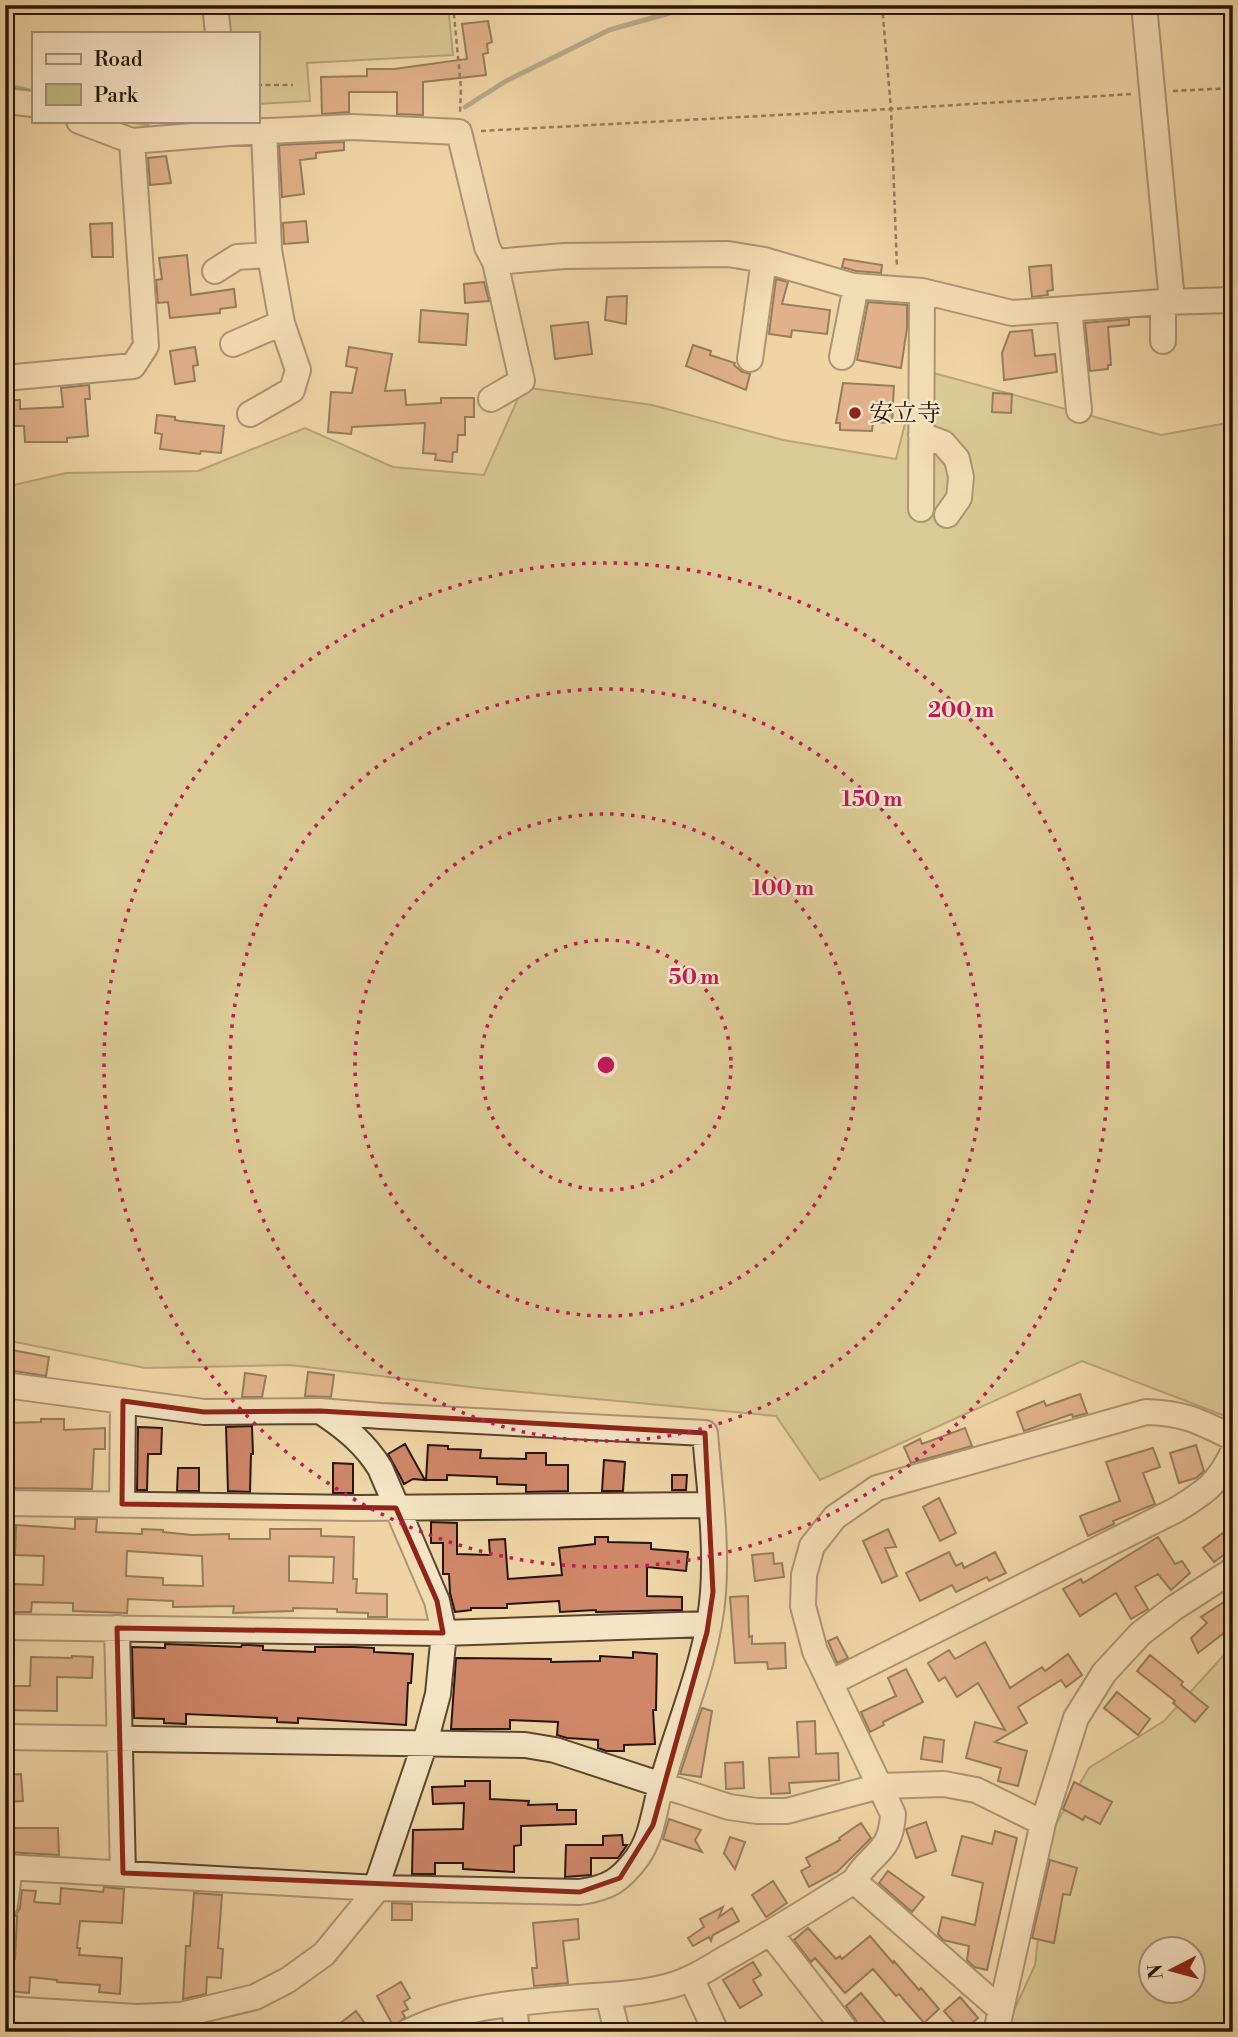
<svg xmlns="http://www.w3.org/2000/svg" width="1238" height="2037" font-family="'Libre Bodoni','Noto Serif JP',serif">
<rect width="100%" height="100%" fill="#efd6a6"/>
<filter id="stains"><feTurbulence type="fractalNoise" baseFrequency=".00286" numOctaves="4"/><feColorMatrix values="0 0 0 0 .2 0 0 0 0 .09 0 0 0 0 .02 0 0 0 .5 -.17"/></filter>
<radialGradient id="worn" r=".72"><stop offset=".6" stop-color="#630" stop-opacity="0"/><stop offset="1" stop-color="#630" stop-opacity=".3"/></radialGradient>
<!-- green -->
<path fill="#c0bc82" stroke="#746844" stroke-width="2" fill-rule="evenodd" d="M221 5H448L453 55 307 63 310 101 257 104V33H223Z
M919 369 1161 435 1233 422V1419L1082 1361 820 1480 776 1416 479 1388 290 1365 145 1368 5 1340V487L66 473 198 471 305 428 393 467 484 475 523 387 652 405 783 440 896 459Z
M1233 1645V2032H1004L1035 1965 1050 1834 1089 1768 1164 1721ZM1150 1950H1192V1992H1150Z"/>
<g fill="none" stroke-linecap="round" stroke-linejoin="round">
<!-- stream -->
<path stroke="#6d766b" stroke-width="5" d="M5 85 33 92
M465 107 506 81 609 30 698 5
M132 121 147 124"/>
</g>
<!-- building -->
<path fill="#cf8669" stroke="#271507" stroke-width="2" fill-rule="evenodd" d="M488 21 492 42 487 44 488 53 483 54 486 75 423 82V115L397 114V92H349V112L322 114 321 77 367 76V69H394L467 59 462 24Z
M344 142V150L316 153V158L300 160 304 194 282 197 279 145Z
M166 156 171 183 150 185 148 158Z
M306 221 308 242 284 244 283 223Z
M112 223 113 257H92L90 224Z
M187 255 191 295 234 289 236 307 220 309V313L170 318 168 302 158 303 156 280 162 279 159 258Z
M844 259 882 265 881 273 856 271 842 267Z
M1051 265 1053 290 1047 291 1048 295 1032 297 1029 267Z
M776 279 788 282 782 304 830 310 827 334 792 330 791 337 769 334Z
M484 282 489 301 465 303 464 284Z
M627 296 626 324 605 320 607 297Z
M868 302 907 305V328L901 368 857 360Z
M421 310 468 314 466 345 419 342Z
M1129 319V325L1108 327 1111 365H1108V369L1090 371 1085 323Z
M588 322 592 354 555 359 551 326Z
M1032 330 1035 356 1055 354 1057 372 1004 380 1002 353 1010 332Z
M693 345 711 351 710 355 735 363 734 365 741 371 750 374 746 390 686 366Z
M195 347 198 365 193 366 195 381 175 384 170 351Z
M349 347 392 354 385 391 405 390 406 405 441 403V398H474V417H465V435H458L457 452H453L452 462 435 460 436 454 423 453 425 423 352 427 351 434 328 432 331 392 352 393 357 368 346 366Z
M843 383 894 386 892 423 873 422 872 431 840 430V423H836Z
M89 385 90 399H85L88 436 67 438V442H25L24 426H5V400H20V409L63 407 61 388Z
M993 393 1012 394 1011 413 992 412Z
M157 415 175 417V420L180 421 224 426 221 453 201 451 200 454 160 449 162 434 155 433Z
M12 1350 49 1357 46 1376 8 1370Z
M308 1372 334 1375 331 1397 305 1396Z
M245 1373 266 1376 262 1397H242Z
M1080 1394 1087 1413 1073 1417 1072 1414 1024 1431 1017 1412 1044 1401 1046 1406Z
M41 1419H64V1430L105 1428V1449H94L92 1489 5 1488V1423L41 1422Z
M252 1426 253 1454H251L250 1492 228 1491 226 1427Z
M138 1427 162 1428 161 1454H148L147 1490H137Z
M965 1428 972 1446 911 1463 904 1447 920 1439 922 1444Z
M405 1444 425 1480 413 1479 404 1484 400 1476 388 1454Z
M428 1445 448 1446V1449L481 1450 480 1458 526 1459V1453H546V1465H568V1491L526 1492V1485L497 1484V1477L447 1475V1480H426Z
M1196 1445 1204 1471 1196 1478 1179 1483 1170 1453Z
M1153 1448 1160 1467 1143 1473 1155 1504 1113 1521 1114 1524 1088 1536 1080 1516 1120 1501 1106 1462Z
M604 1460 625 1462 623 1491H602Z
M333 1463 353 1464V1493H333Z
M178 1468H199V1491H177Z
M672 1475H687L686 1490H672Z
M939 1498 956 1533 940 1541 923 1507Z
M75 1519H97L96 1532 142 1534V1529L163 1530V1532L192 1535 229 1534V1539H270V1529H321V1536L354 1537 353 1579H357L356 1593 387 1594V1617H368V1613L337 1612V1609L293 1608V1611L233 1613 234 1606 173 1607V1601L128 1599 127 1613 73 1611V1603L32 1602 31 1612H11L12 1584 43 1585 44 1556 15 1555 16 1525 75 1529ZM127 1551 202 1556 203 1586 163 1585V1578L126 1576ZM289 1556 334 1557 333 1583 289 1581Z
M431 1522 457 1523V1554L490 1555 489 1540 505 1539 508 1579 562 1575 559 1548 595 1544V1537H608V1542L651 1543V1549L688 1552 686 1571 647 1567V1596L682 1597V1610L596 1612V1610L560 1612 559 1601 507 1604V1608H471V1610L455 1612 450 1593 449 1574H443V1543H431Z
M888 1529 896 1547 885 1548 897 1576 882 1583 863 1541Z
M1223 1533 1233 1548 1214 1562 1203 1548Z
M1158 1537 1175 1564 1182 1561 1190 1573 1171 1590 1158 1574 1135 1587 1148 1609 1131 1619 1116 1593 1080 1616 1063 1589 1081 1579 1083 1583Z
M949 1552 956 1566 962 1563 964 1568 995 1552 1006 1573 989 1581 987 1577 956 1592 952 1585 920 1601 906 1573Z
M773 1553 774 1564 782 1563 784 1577 755 1581 752 1555Z
M748 1596 749 1637 752 1636V1644L785 1643 786 1668 768 1669 767 1662 735 1663 730 1597Z
M1233 1596V1626L1198 1653 1191 1638 1207 1623 1201 1617Z
M837 1637 848 1658 837 1663 828 1641Z
M985 1642 1010 1688 1042 1667 1045 1671 1068 1654 1082 1675 1066 1687 1061 1680 1018 1707 1027 1723 995 1742 1027 1751 1018 1786 998 1781 1001 1768 966 1758 975 1722 1005 1730 978 1683 957 1697 945 1677 939 1681 928 1663 949 1650 955 1659Z
M165 1644 241 1647 242 1645H250L263 1646V1650L315 1652V1647H354L374 1648V1652L413 1654 411 1683H408L406 1725 298 1718V1723L277 1722V1718L186 1714V1724L164 1723V1719L134 1718 132 1647 165 1648Z
M633 1652 657 1654 656 1710H653L655 1744 624 1745V1751H606L598 1748V1740L567 1738 557 1735 558 1722 510 1720V1729H451L456 1658 551 1659V1662L600 1661V1656L633 1658Z
M1150 1655 1183 1682 1181 1685 1208 1707 1195 1722 1173 1703 1175 1701 1137 1671Z
M72 1656 93 1657 92 1678 57 1677V1711L5 1710V1686H30L31 1657 72 1658Z
M906 1669 923 1702 883 1722 884 1725 870 1732 861 1712 896 1696 888 1678Z
M1117 1692 1150 1719 1138 1735 1104 1708Z
M702 1708 712 1711 701 1777 680 1774Z
M815 1721 816 1754 838 1753 839 1780 789 1783 790 1793 771 1794 769 1758 799 1757 797 1722Z
M924 1737 944 1740 942 1762 921 1759Z
M743 1762 744 1788 726 1789 725 1763Z
M21 1774 23 1801 5 1802V1775Z
M465 1781H490V1799L529 1801 528 1805 557 1804V1810H576V1824L521 1826V1845L514 1846V1872L463 1869V1863H435V1874H412L413 1830 463 1829 464 1803 433 1804 432 1787 465 1786Z
M1074 1782 1112 1802 1100 1824 1085 1816 1083 1820 1063 1809Z
M669 1819 701 1830 695 1840 702 1852 663 1839Z
M926 1822 936 1851 916 1858 906 1829Z
M861 1823 871 1838 837 1872 809 1887 801 1871 810 1866 806 1858 840 1840 839 1838Z
M5 1828H58L59 1855 6 1852Z
M995 1831 1017 1838 987 1970 974 1967 967 1960 969 1946 943 1940 938 1934 942 1917 975 1925 983 1883 952 1875 962 1836 992 1844Z
M622 1835 623 1845H627L618 1858H591V1875L565 1877 566 1845H603V1836Z
M730 1837 745 1842 735 1869 724 1853Z
M1050 1860 1077 1868 1070 1895 1063 1894 1054 1943 1032 1938Z
M888 1871 924 1897 912 1912 879 1883Z
M773 1881 787 1903 766 1917 752 1895Z
M104 1887 124 1889 122 1923 80 1921 77 1948H80L79 1955 122 1958 120 1994 99 1992 100 1985 57 1982V1980L30 1977 29 1993 9 1991 12 1959H15L17 1916H15L20 1908 22 1890 36 1891 34 1902 60 1904 61 1888 103 1892Z
M194 1893 222 1895 218 1948 223 1949 221 1978 207 1977 206 1994 183 1999 186 1946H190Z
M392 1903 412 1904V1920H392Z
M723 1907 719 1917 732 1908 739 1921 713 1935 711 1941 709 1937 693 1946 688 1938 704 1927 700 1919Z
M578 1919 579 1939 563 1941 568 1983 534 1986 532 1968H537L533 1923Z
M808 1928 836 1959 840 1956 842 1959 870 1936 893 1963 894 1961 919 1990 921 1988 939 2009 924 2023 899 1994 896 1996 873 1969 845 1993 815 1958 811 1962 794 1940Z
M753 1962 761 1975 753 1980 762 1995 740 2008 723 1980Z
M401 1982 410 1998 404 2002 408 2009 402 2012 405 2017 394 2027 377 1996Z
M861 1993 893 2032H865L860 2026 846 2006Z
M960 1997 978 2018 962 2032 944 2011Z
M356 2011 371 2032H329Z"/>
<g fill="none" stroke-linecap="round" stroke-linejoin="round">
<defs>
<path id="minor" d="M215 5 218 33
M1144 5 1172 301
M5 101 33 104
M79 121 132 141 229 133 352 127 459 132 487 247 495 262 564 256 728 254 764 260 853 286 922 291 1012 313 1163 302 1233 300
M215 271 237 257 270 255
M1069 309 1079 410
M1163 341V302
M233 344 282 323
M842 357 856 286
M750 359 764 260
M5 378 133 366 146 346 132 141
M491 399 522 381 495 262
M250 414 292 390 298 370 282 323 269 250 264 131
M921 435 943 443 957 459 961 477 959 498 947 515
M921 509 922 291
M5 1385 204 1412 320 1411 381 1416 705 1433C709 1485 717 1540 713 1593 708 1659 680 1719 662 1783 654 1808 653 1836 637 1858 620 1881 608 1888 580 1892L377 1888 5 1867
M5 1503 358 1508 711 1505
M122 1504 123 1401
M5 1627 444 1633 708 1624
M117 1628 123 1873
M830 1683 1176 1510C1204 1493 1219 1483 1233 1452
M5 1737 525 1745 555 1750 729 1807 757 1811H787L880 1786 944 1784 976 1790 1043 1823
M854 1881 1000 2009
M5 1905 10 1867
M771 1934 847 2032
M691 1978 716 2032
M608 1995 617 2032
M514 2005 517 2032
M5 2009 137 2017 181 2015 255 1997 288 1980 324 1954 374 1893 425 1743 438 1694 444 1633 437 1601 380 1468C365 1444 347 1429 323 1413
M408 2032C459 2006 522 2002 579 1997 609 1995 639 1994 669 1986 689 1981 708 1969 726 1958 770 1934 811 1908 854 1881 872 1851 891 1854 893 1814L815 1651 803 1606 804 1575 812 1546 835 1517 877 1488 1146 1412C1184 1413 1199 1421 1233 1438
M996 2032 1043 1823 1076 1718 1104 1673 1140 1634 1174 1608 1233 1570"/>
</defs>
<!-- minor casing -->
<use href="#minor" stroke="#59452f" stroke-width="28"/>
<!-- path -->
<path stroke="#271507" stroke-width="2.5" stroke-dasharray="5 3.5" stroke-linecap="butt" d="M453 5 461 88 460 113
M882 5 891 109 897 268
M257 85H293
M1173 91 1233 88
M481 131 891 109 1132 94"/>
<!-- minor -->
<use href="#minor" stroke="#f5e4c5" stroke-width="24"/>
</g>
<!-- marked area -->
<path d="M0 0H1238V2037H0ZM123 1401 204 1412 320 1411 705 1433 713 1592 707 1632 653 1825 620 1878 580 1892 123 1873 117 1628 443 1633 437 1601 396 1508 122 1504Z" fill="#efd6a6" fill-opacity=".55" fill-rule="evenodd"/>
<path fill="none" stroke="#8f2418" stroke-width="5" stroke-linejoin="round" d="M123 1401 204 1412 320 1411 705 1433 713 1592 707 1632 653 1825 620 1878 580 1892 123 1873 117 1628 443 1633 437 1601 396 1508 122 1504Z"/>
<!-- distance rings -->
<g fill="none" stroke="#c2185b" stroke-width="3.5" stroke-dasharray="3.5 7">
<circle cx="606" cy="1065" r="125"/>
<circle cx="606" cy="1065" r="251"/>
<circle cx="606" cy="1065" r="376"/>
<circle cx="606" cy="1065" r="502"/>
</g>
<!-- markers -->
<circle fill="#8f2418" stroke="#f5e4c5" stroke-width="2.5" cx="855" cy="413" r="7"/>
<g text-anchor="middle" stroke-width="5" stroke-linejoin="round" paint-order="stroke">
<!-- poi labels -->
<g font-size="24" fill="#271507" stroke="#f5e4c5" text-anchor="start">
<text x="869" y="421">安立寺</text>
</g>
</g>
<circle cx="606" cy="1065" r="10" fill="#c2185b" stroke="#f5e4c5" stroke-width="3.5"/>
<g font-size="21" text-anchor="middle" font-weight="bold" fill="#c2185b" stroke="#f5e4c5" stroke-width="5" stroke-linejoin="round" paint-order="stroke">
<text x="961" y="717">200 m</text>
<text x="872" y="806">150 m</text>
<text x="783" y="895">100 m</text>
<text x="694" y="984">50 m</text>
</g>
<!-- margin -->
<rect width="1238" height="2037" fill="none" stroke="#efd6a6" stroke-width="28"/>
<rect x="7" y="7" width="1224" height="2023" fill="none" stroke="#271507" stroke-width="3.5"/>
<rect x="14" y="14" width="1210" height="2009" fill="none" stroke="#271507" stroke-width="2"/>
<!-- legend -->
<rect x="32" y="32" width="228" height="91" fill="#f5e4c5" stroke="#a39179" stroke-width="2"/>
<rect x="46" y="54" width="35" height="10" fill="#f5e4c5" stroke="#a39179" stroke-width="2"/>
<text x="94" y="66" font-size="21" fill="#271507">Road</text>
<rect x="46" y="84" width="35" height="21" fill="#c0bc82" stroke="#a39179" stroke-width="2"/>
<text x="94" y="102" font-size="21" fill="#271507">Park</text>
<!-- north arrow -->
<g transform="translate(1172 1970) rotate(264)"><circle r="33" fill="#f5e4c5" stroke="#a39179" stroke-width="2"/>
<path d="M0-5L12 26L0 18L-12 26Z" fill="#8f2418"/>
<text y="-10" font-size="19" font-weight="bold" text-anchor="middle" fill="#271507">N</text>
</g>
<rect width="100%" height="100%" filter="url(#stains)"/>
<rect width="100%" height="100%" fill="url(#worn)"/>
</svg>
